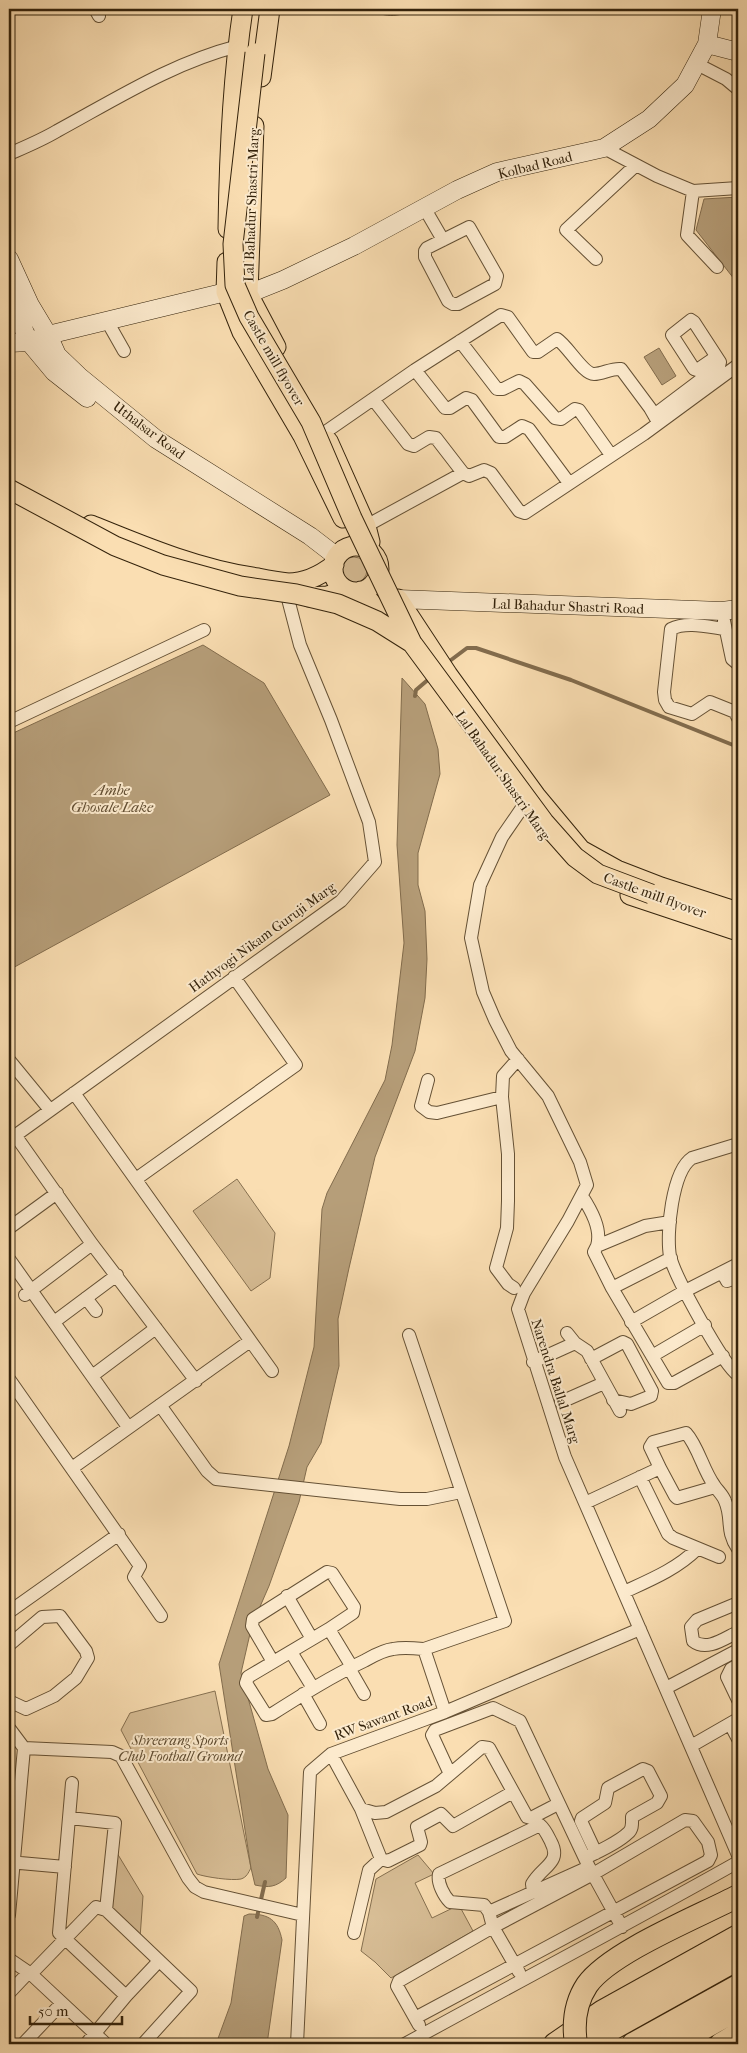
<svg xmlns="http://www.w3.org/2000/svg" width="747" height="2053" font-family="'IM FELL French Canon',serif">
<rect width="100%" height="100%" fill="#fadeb2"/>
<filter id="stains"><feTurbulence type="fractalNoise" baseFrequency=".004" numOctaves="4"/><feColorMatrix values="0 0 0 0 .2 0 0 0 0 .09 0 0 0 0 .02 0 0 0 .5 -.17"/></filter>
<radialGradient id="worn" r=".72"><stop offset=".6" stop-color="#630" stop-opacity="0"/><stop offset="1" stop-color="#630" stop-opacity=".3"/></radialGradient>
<!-- green -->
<path fill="#d8be96" stroke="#867050" d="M341 570a13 13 0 1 1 26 0a13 13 0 1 1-26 0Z
M237 1179 275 1233 270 1278 251 1291 193 1211Z
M215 1691 251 1868C248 1873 247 1877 241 1879 232 1881 205 1877 197 1874L121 1730 130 1713Z
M117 1853 143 1896 140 1938 111 1909Z
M418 1855 434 1874 415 1883 432 1918 459 1905 473 1931 391 1978 375 1962 361 1951 376 1879Z"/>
<!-- water -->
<path fill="#b69e79" stroke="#826c4d" d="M372 9H416C402 16 384 19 372 9Z
M738 197V284L696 230 704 199Z
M659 348 676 376 662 385 644 357Z
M203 645 264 683 330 795 9 970V735Z
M402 678 425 704 438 749 440 774 418 853V885L425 911 427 959 425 998 415 1051 375 1157 349 1268 338 1319 339 1366 321 1443 307 1467 299 1502 269 1586 252 1625 241 1673 268 1769 288 1815 286 1878C276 1887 269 1888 255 1885L251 1868 219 1664 289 1446 314 1347 322 1209 327 1193 385 1080 392 1045 404 943 397 845Z
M249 1914C269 1914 278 1920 282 1940L267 2044H216L231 2003 244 1916Z"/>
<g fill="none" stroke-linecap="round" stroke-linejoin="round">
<!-- stream -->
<path stroke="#826c4d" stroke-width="4" d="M447 663 467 648H476L571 680 738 747
M415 696 416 690 430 678
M257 1917 265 1882"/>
<defs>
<path id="street" d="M95 9 99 16
M697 64 726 79 738 89
M604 148 657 176 693 191 738 188
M9 154C25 147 42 140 57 131 116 99 172 63 238 46
M693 191 687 235 717 267
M425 209 443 240
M469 227 497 276 495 284 458 304H453L448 301 425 257V251L427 248Z
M596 259 566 230 636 165
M107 321 124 351
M460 341 497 389H503L519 381 525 384 555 418 561 419 575 409 579 410 611 455
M415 370 445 408H450L466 398 472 400 499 437H505L522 426 529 429 569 483
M373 399 408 444 414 446 429 437 436 438 463 473
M654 415 719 366 720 362 694 322 691 320 672 335 694 369 697 370 716 357
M324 433 415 370 501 315 508 317 533 352H538L557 339C568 346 583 374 594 374 603 374 611 368 621 369L650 408 658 422
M366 526 463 473 469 476 484 470 491 473 519 511 525 513 644 434 738 365
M724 621 732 659 738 664
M725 629C709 627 686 621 671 629L664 692 665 700 669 707 692 714 710 702 735 712 738 718
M9 722 204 630
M534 798 524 805 502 837 480 885 471 938 483 992 495 1020 511 1051 548 1096 580 1162 587 1185 568 1221 524 1293 518 1309 565 1457 738 1855
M9 1060 50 1110
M428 1080 421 1106 429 1112 437 1113 502 1097
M74 1093 272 1371
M15 1135 92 1244 196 1381
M9 1140 341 901 375 862 369 822 331 720 300 645 288 599V585
M738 1144 692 1158C672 1171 666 1234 670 1256 674 1275 723 1365 738 1375
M136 1179 296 1065 234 977
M582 1196C591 1210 602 1229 597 1246
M9 1228 57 1193
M671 1258 612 1288 668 1383H674L723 1356
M9 1259 128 1427
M722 1272 727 1281 738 1277
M514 1288 508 1284 496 1268 507 1228 508 1201V1154L502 1097 503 1076 518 1059
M612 1288 594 1252 597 1246 645 1226 670 1222
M25 1295 92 1244
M86 1298 96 1311
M54 1322 117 1275
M631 1322 685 1291 738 1264
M567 1333 575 1343
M409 1335 505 1621 424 1649 445 1712
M652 1356 705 1325
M591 1359 623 1342 627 1344 652 1391 651 1396 631 1404 613 1400
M533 1362 575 1343 587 1351 620 1411
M92 1376 156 1328
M9 1379 140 1566 134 1577 161 1616
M561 1402 604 1383
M160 1405 207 1471 216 1479 400 1499H427L461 1492
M72 1468 250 1341
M660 1468 675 1496 677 1498 715 1487
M640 1477 668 1534 673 1538 719 1557
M585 1503 660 1468 650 1447 653 1442 686 1433C698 1446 703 1470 714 1485 717 1490 723 1495 725 1501 733 1519 725 1530 738 1549
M624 1592C650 1580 677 1569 697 1549
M287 1596 312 1639
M738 1603 697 1620 691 1627 693 1641C707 1652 725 1638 738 1632
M9 1612 119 1534
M9 1645 42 1617 60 1616 86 1651 88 1658 76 1678 54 1696 26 1709 9 1701
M291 1652 313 1688
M273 1662 252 1626 253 1619 327 1572 332 1573 354 1607 353 1613 329 1629
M738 1665 731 1669 727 1677 738 1700
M352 1667 329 1629 248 1677 246 1683 266 1715 272 1714C302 1695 332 1676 364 1661 373 1656 383 1650 393 1649 403 1647 413 1648 424 1649
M349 1668 364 1694
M666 1688 738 1650
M303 1694 320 1724
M730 1724 738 1739
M9 1728 24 1748 112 1752 121 1756 188 1878 195 1887 204 1892 303 1915
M691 1746 738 1719
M331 1754 361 1809 381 1859 388 1861 420 1845 421 1842 417 1827 441 1814 453 1826 513 1792
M450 1774 432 1735 435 1730 493 1708 520 1721 589 1867
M72 1783 59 1933 126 1996
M361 1809 375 1813 386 1812 436 1786 482 1747 489 1748 527 1817 531 1818 558 1804
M70 1818 115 1823 106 1910 191 1991 143 2044
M585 1858C596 1853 620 1841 628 1833 633 1829 632 1823 632 1817L657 1803 661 1796 648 1771 643 1769 608 1788 605 1803 582 1818 581 1821 596 1853
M20 1863 65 1867
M489 1912 589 1867 622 1927
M9 1915 24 1748
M354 1933 369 1870 381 1859
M9 1959 31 1974 106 2044
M31 1974 96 1907 106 1910
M9 1993 28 1973
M415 2018 708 1861 711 1855 708 1842 693 1821 685 1820 593 1874 493 1927 489 1912 484 1905 450 1902C444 1896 437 1883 439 1874L540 1825C545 1829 548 1836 551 1842 562 1863 542 1866 532 1884L533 1892
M419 2025 397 1986 399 1981 493 1927 519 1972
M23 2044 62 2003
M86 2044 126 1996 159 1961
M297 2044 310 1772 331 1754 445 1712 640 1629
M405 2044C516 1983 628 1924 738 1862"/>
<path id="secondary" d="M707 44 738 52
M9 259 30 305 48 335 57 355 80 377 156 439 310 536 336 556
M9 295 29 342 54 372 87 398
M9 343 29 342 48 335 226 292 248 294 283 280 354 246 457 190 497 172 604 148 649 119 685 85 707 44 712 9
M398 599 722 611 738 609"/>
<path id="primary" d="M261 77 270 9
M254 126 248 294 276 347
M228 229C229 156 232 82 243 9
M227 262 226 292 242 332 303 436 343 518
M328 441 366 526 370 542
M91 525C145 547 200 570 258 578 268 580 279 582 288 583 305 583 321 575 334 565
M333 569a23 23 0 1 1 46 0a23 23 0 1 1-46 0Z
M361 591 393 629
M309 597 327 596 347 590
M398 599 448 675 536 796 581 850 617 870 661 887 738 912
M630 895 738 931"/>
<path id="highway" d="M555 2044 603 2011 738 1936
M585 2044 738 1959
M633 2044 738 1986
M675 2044 738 2009
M721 2044 738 2034"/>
</defs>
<!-- street casing -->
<use href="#street" stroke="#655135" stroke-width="14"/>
<!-- secondary casing -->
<use href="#secondary" stroke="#33220b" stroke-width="19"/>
<!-- primary casing -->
<use href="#primary" stroke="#33220b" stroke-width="21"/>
<!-- highway casing -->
<use href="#highway" stroke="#33220b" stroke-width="24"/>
<!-- street -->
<use href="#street" stroke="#fceacd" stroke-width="12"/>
<!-- secondary -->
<use href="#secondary" stroke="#fceacd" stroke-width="18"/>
<!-- primary -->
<use href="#primary" stroke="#fadeb2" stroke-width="19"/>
<!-- highway -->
<use href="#highway" stroke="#fadeb2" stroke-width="22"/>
<defs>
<path id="primary-bridge" d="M255 53 233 244 235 285 249 317 311 422 352 518 412 643 544 822 575 857 598 874 651 894
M9 489 115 546 163 565 240 586 296 594 338 604 377 621 412 643"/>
<path id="highway-bridge" d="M576 2044C573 2024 575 2003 587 1985 610 1952 700 1916 738 1896"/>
</defs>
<!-- primary-bridge casing -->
<use href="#primary-bridge" stroke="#33220b" stroke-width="21" stroke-linecap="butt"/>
<!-- highway-bridge casing -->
<use href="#highway-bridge" stroke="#33220b" stroke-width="24" stroke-linecap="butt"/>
<!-- primary-bridge -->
<use href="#primary-bridge" stroke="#fadeb2" stroke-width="19"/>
<!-- highway-bridge -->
<use href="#highway-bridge" stroke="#fadeb2" stroke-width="22"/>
</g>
<g text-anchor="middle" stroke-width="4" stroke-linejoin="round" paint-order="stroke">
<!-- street labels -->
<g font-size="14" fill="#33220b" stroke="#fceacd">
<text transform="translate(535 165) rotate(-14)" y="5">Kolbad Road</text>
<text transform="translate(251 205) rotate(-88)" y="5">Lal Bahadur Shastri Marg</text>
<text transform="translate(274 358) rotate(60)" y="5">Castle mill flyover</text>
<text transform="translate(149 430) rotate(37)" y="5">Uthalsar Road</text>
<text transform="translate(568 606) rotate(2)" y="5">Lal Bahadur Shastri Road</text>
<text transform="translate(503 775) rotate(55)" y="5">Lal Bahadur Shastri Marg</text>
<text transform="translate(655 895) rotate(20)" y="5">Castle mill flyover</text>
<text transform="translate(262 937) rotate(-36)" y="5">Hathyogi Nikam Guruji Marg</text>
<text transform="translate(556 1381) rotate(72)" y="5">Narendra Ballal Marg</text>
<text transform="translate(383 1718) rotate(-20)" y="5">RW Sawant Road</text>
</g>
<!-- park labels -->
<g font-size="14" font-style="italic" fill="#5c492e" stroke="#fceacd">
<text x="180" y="1745">Shreerang Sports<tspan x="180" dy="16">Club Football Ground</tspan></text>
</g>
<!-- water labels -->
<g font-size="15" font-style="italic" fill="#614d32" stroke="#fceacd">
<text x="112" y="795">Ambe<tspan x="112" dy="17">Ghosale Lake</tspan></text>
</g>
</g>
<!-- margin -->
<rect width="747" height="2053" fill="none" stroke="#fadeb2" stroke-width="30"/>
<rect x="10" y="10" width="727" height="2033" fill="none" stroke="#33220b" stroke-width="2.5"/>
<rect x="15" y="15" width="717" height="2023" fill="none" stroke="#33220b"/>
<!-- scale -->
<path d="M30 2016v8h92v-8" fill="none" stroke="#33220b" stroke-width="2.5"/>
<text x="38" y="2016" font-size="15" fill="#33220b" stroke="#fceacd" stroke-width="4" paint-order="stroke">50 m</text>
<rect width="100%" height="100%" filter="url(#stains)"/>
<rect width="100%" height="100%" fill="url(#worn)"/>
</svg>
